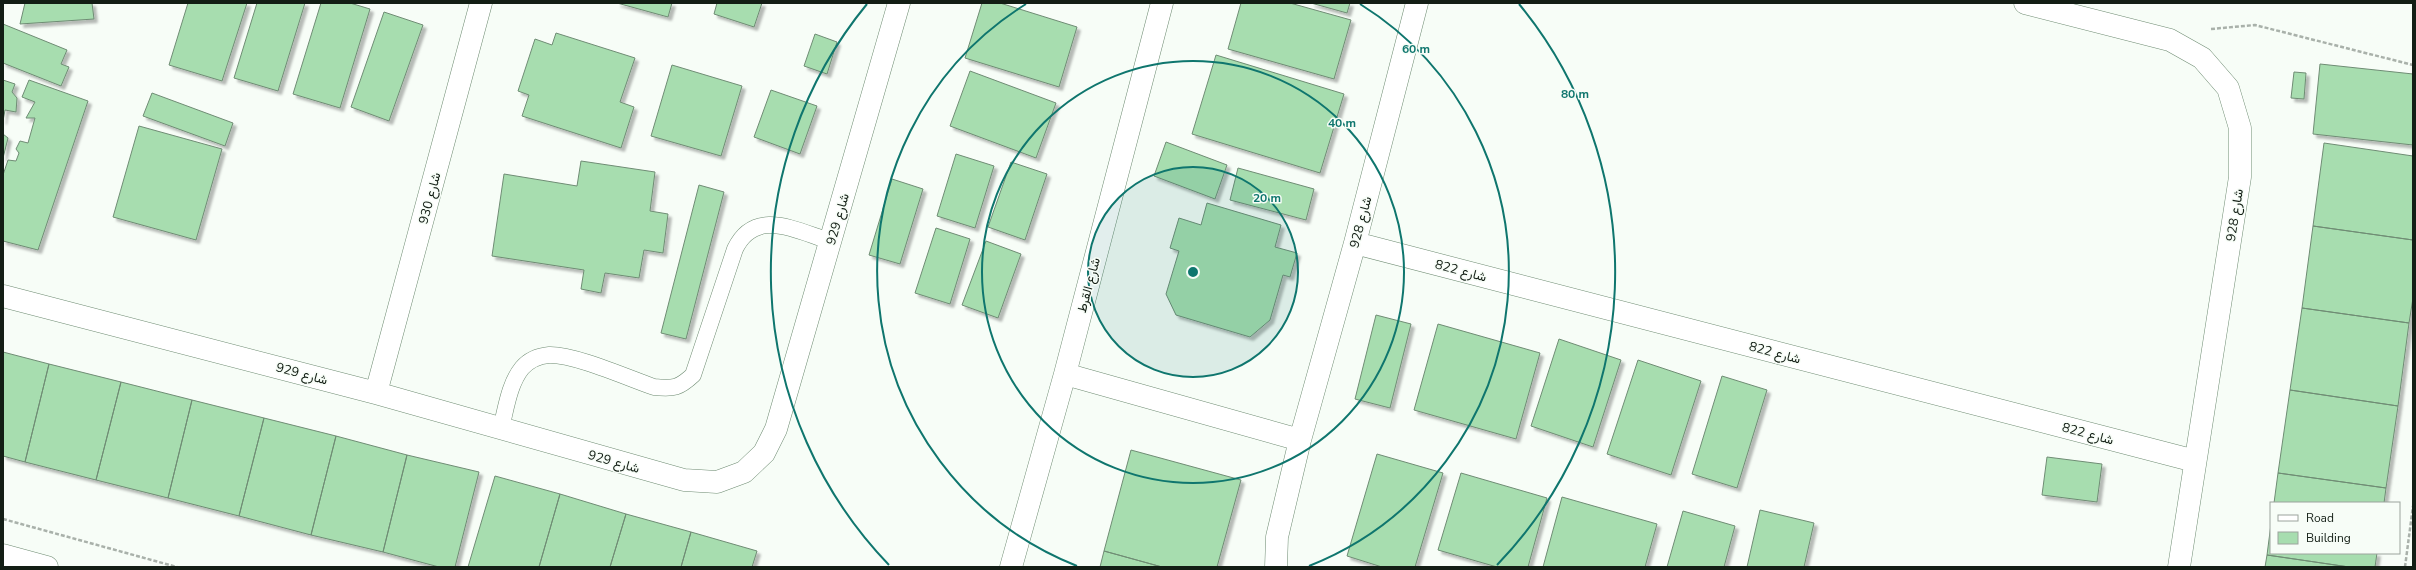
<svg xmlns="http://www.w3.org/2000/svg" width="2416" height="570" font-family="'Nunito Sans',Vazirmatn,sans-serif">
<defs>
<filter id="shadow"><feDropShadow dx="3.5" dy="3.5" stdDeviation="1" flood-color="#0004"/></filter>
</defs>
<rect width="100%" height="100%" fill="#f7fdf7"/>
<!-- building -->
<path fill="#a7ddaf" stroke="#6f8c74" filter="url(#shadow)" d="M25 3H92L94 19 20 24Z
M188 3H247L222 81 169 65Z
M257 3H305L278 91 234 78Z
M321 3H350L370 9 340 108 293 94Z
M617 3H672L668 17Z
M717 3H762L754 27 714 14Z
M982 3H1000L1077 27 1059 87 965 58Z
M1241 3H1290L1351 20 1334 79 1228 49Z
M1311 3H1350L1347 13Z
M384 12 423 25 389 121 351 107Z
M3 24 67 50 61 64 69 67 61 86 3 63Z
M556 33 635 58 620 102 634 107 621 148 522 116 529 95 518 91 535 39 552 45Z
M815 34 837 42 827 74 804 66Z
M1216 55 1344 94 1320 173 1192 134Z
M2320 64 2413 74V145L2313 134Z
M672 65 742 86 721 156 651 136Z
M970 71 1056 103 1036 158 950 126Z
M2294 72 2306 73 2304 99 2291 98Z
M3 80 15 84 12 92 17 98 16 112 5 110 3 121Z
M29 80 88 101 38 250 3 241V175L8 160 16 161 19 153 16 149 20 141 28 143 35 118H26L35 102 22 97Z
M771 90 817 106 800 154 754 137Z
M152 93 233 123 225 146 143 116Z
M139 126 222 149 196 240 113 217Z
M3 134 8 138 3 158Z
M1166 142 1227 165 1215 199 1154 176Z
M2324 143 2413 156V240L2313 226Z
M956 154 994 166 975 228 937 216Z
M581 161 655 172 650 211 668 214 663 253 644 250 639 278 605 273 601 293 581 289 584 270 492 256 504 174 577 186Z
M1011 162 1047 174 1025 240 988 227Z
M1238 168 1314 189 1306 220 1230 200Z
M892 179 923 189 900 264 869 255Z
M699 185 724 192 686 339 661 333Z
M1207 203 1281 225 1275 247 1297 253 1290 277 1283 275 1270 320 1250 337 1176 315 1166 294 1179 251 1170 248 1179 218 1201 225Z
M2313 226 2413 240V298L2409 323 2302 308Z
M936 228 970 239 950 304 915 293Z
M986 241 1021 254 998 318 962 305Z
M2302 308 2409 323 2398 406 2290 390Z
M1376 315 1411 324 1390 408 1355 399Z
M1438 324 1540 353 1516 439 1414 410Z
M1559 339 1621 360 1593 447 1531 426Z
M3 352 49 364 25 462 3 456Z
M1638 360 1701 381 1671 475 1607 454Z
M49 364 121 382 96 480 25 462Z
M1722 376 1767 390 1737 488 1692 474Z
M121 382 192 400 168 498 96 480Z
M2290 390 2398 406 2386 488 2278 473Z
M192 400 264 418 239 516 168 498Z
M264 418 336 436 311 535 239 516Z
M336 436 407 455 383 552 311 535Z
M1131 450 1241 480 1217 567H1162L1104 551Z
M1377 454 1443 473 1415 567H1382L1347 556Z
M407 455 479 472 455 567H439L383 552Z
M2047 457 2102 464 2097 502 2042 495Z
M1461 473 1547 498 1528 567H1497L1438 550Z
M2278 473 2386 488 2384 503H2274Z
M495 476 560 494 539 567H468Z
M560 494 626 514 610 567H539Z
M1562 497 1657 524 1645 567H1543Z
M1760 510 1814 523 1804 567H1747Z
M1683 511 1735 526 1724 567H1667Z
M626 514 691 532 681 567H610Z
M2271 524V553H2377L2375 567H2349L2267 555Z
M691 532 757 551 752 567H681Z
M1104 551 1162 567H1100Z
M2267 555 2349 567H2265Z"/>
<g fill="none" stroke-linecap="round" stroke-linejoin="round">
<defs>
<path id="service" d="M501 428C506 409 509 384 522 368 529 360 538 356 549 355 574 354 628 378 654 387 674 389 679 388 693 375L735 249C755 207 796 231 830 241"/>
<path id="minor" d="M2025 3 2170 40 2202 58 2228 88 2240 128V177L2179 567
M1355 243 2195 461
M3 296 376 393 684 480 717 482 744 472 764 453 776 429 899 3
M1065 374 1300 440
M376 393 481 3
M1011 567 1065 374 1162 3
M1276 567 1277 537 1300 440 1355 243 1417 3"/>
<path id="tertiary" d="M3 555 47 567"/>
</defs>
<!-- service casing -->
<use href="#service" stroke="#6f8c73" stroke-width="17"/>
<!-- minor casing -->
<use href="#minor" stroke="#6f8c73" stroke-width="23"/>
<!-- tertiary casing -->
<use href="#tertiary" stroke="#6f8c73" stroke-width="23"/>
<!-- path -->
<path stroke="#a9b1aa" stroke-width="2.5" stroke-dasharray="4 2" stroke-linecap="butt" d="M2211 29 2255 25 2413 65
M3 519 177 567
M2405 567 2413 506"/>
<!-- service -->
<use href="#service" stroke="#fff" stroke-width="16"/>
<!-- minor -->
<use href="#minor" stroke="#fff" stroke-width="22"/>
<!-- tertiary -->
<use href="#tertiary" stroke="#fff" stroke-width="22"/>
</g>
<!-- distance rings -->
<circle cx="1193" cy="272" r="105" fill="#0f766e" fill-opacity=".12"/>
<g fill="none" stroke="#0f766e" stroke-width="2">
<circle cx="1193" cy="272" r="105"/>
<circle cx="1193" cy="272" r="211"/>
<path d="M1077 566A316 316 0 0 1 1026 4M1360 4A316 316 0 0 1 1309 566"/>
<path d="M889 565A422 422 0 0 1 867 4M1519 4A422 422 0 0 1 1497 565"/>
</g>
<g text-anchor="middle" stroke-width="3" stroke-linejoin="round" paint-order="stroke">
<!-- street labels -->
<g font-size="13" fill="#131e15" stroke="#f7fdf7">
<text transform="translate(429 198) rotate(-75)" y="5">شارع 930</text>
<text transform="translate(2234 215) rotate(-81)" y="5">شارع 928</text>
<text transform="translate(837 219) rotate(-74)" y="5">شارع 929</text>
<text transform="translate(1360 222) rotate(-75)" y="5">شارع 928</text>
<text transform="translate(1461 270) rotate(15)" y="5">شارع 822</text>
<text transform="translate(1088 285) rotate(-75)" y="5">شارع القرط</text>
<text transform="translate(1775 352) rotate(15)" y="5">شارع 822</text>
<text transform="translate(302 373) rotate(15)" y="5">شارع 929</text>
<text transform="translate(2088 433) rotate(15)" y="5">شارع 822</text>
<text transform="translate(614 461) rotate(16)" y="5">شارع 929</text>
</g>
</g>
<circle cx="1193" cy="272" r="6" fill="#0f766e" stroke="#f7fdf7" stroke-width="2"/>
<g font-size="12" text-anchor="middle" font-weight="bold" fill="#0f766e" stroke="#f7fdf7" stroke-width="3" stroke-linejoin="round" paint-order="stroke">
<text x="1416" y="53">60 m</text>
<text x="1575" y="98">80 m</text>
<text x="1342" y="127">40 m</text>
<text x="1267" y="202">20 m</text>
</g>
<!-- border -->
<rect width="2416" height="570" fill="none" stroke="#131e15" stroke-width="8"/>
<!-- legend -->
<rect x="2270" y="502" width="130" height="52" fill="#f7fdf7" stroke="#9ca49d"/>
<rect x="2278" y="515" width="20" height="6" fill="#ffffff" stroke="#9ca49d"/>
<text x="2306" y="522" font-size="12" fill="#131e15">Road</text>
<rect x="2278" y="532" width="20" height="12" fill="#a7ddaf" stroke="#9ca49d"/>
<text x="2306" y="542" font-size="12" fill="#131e15">Building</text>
</svg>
